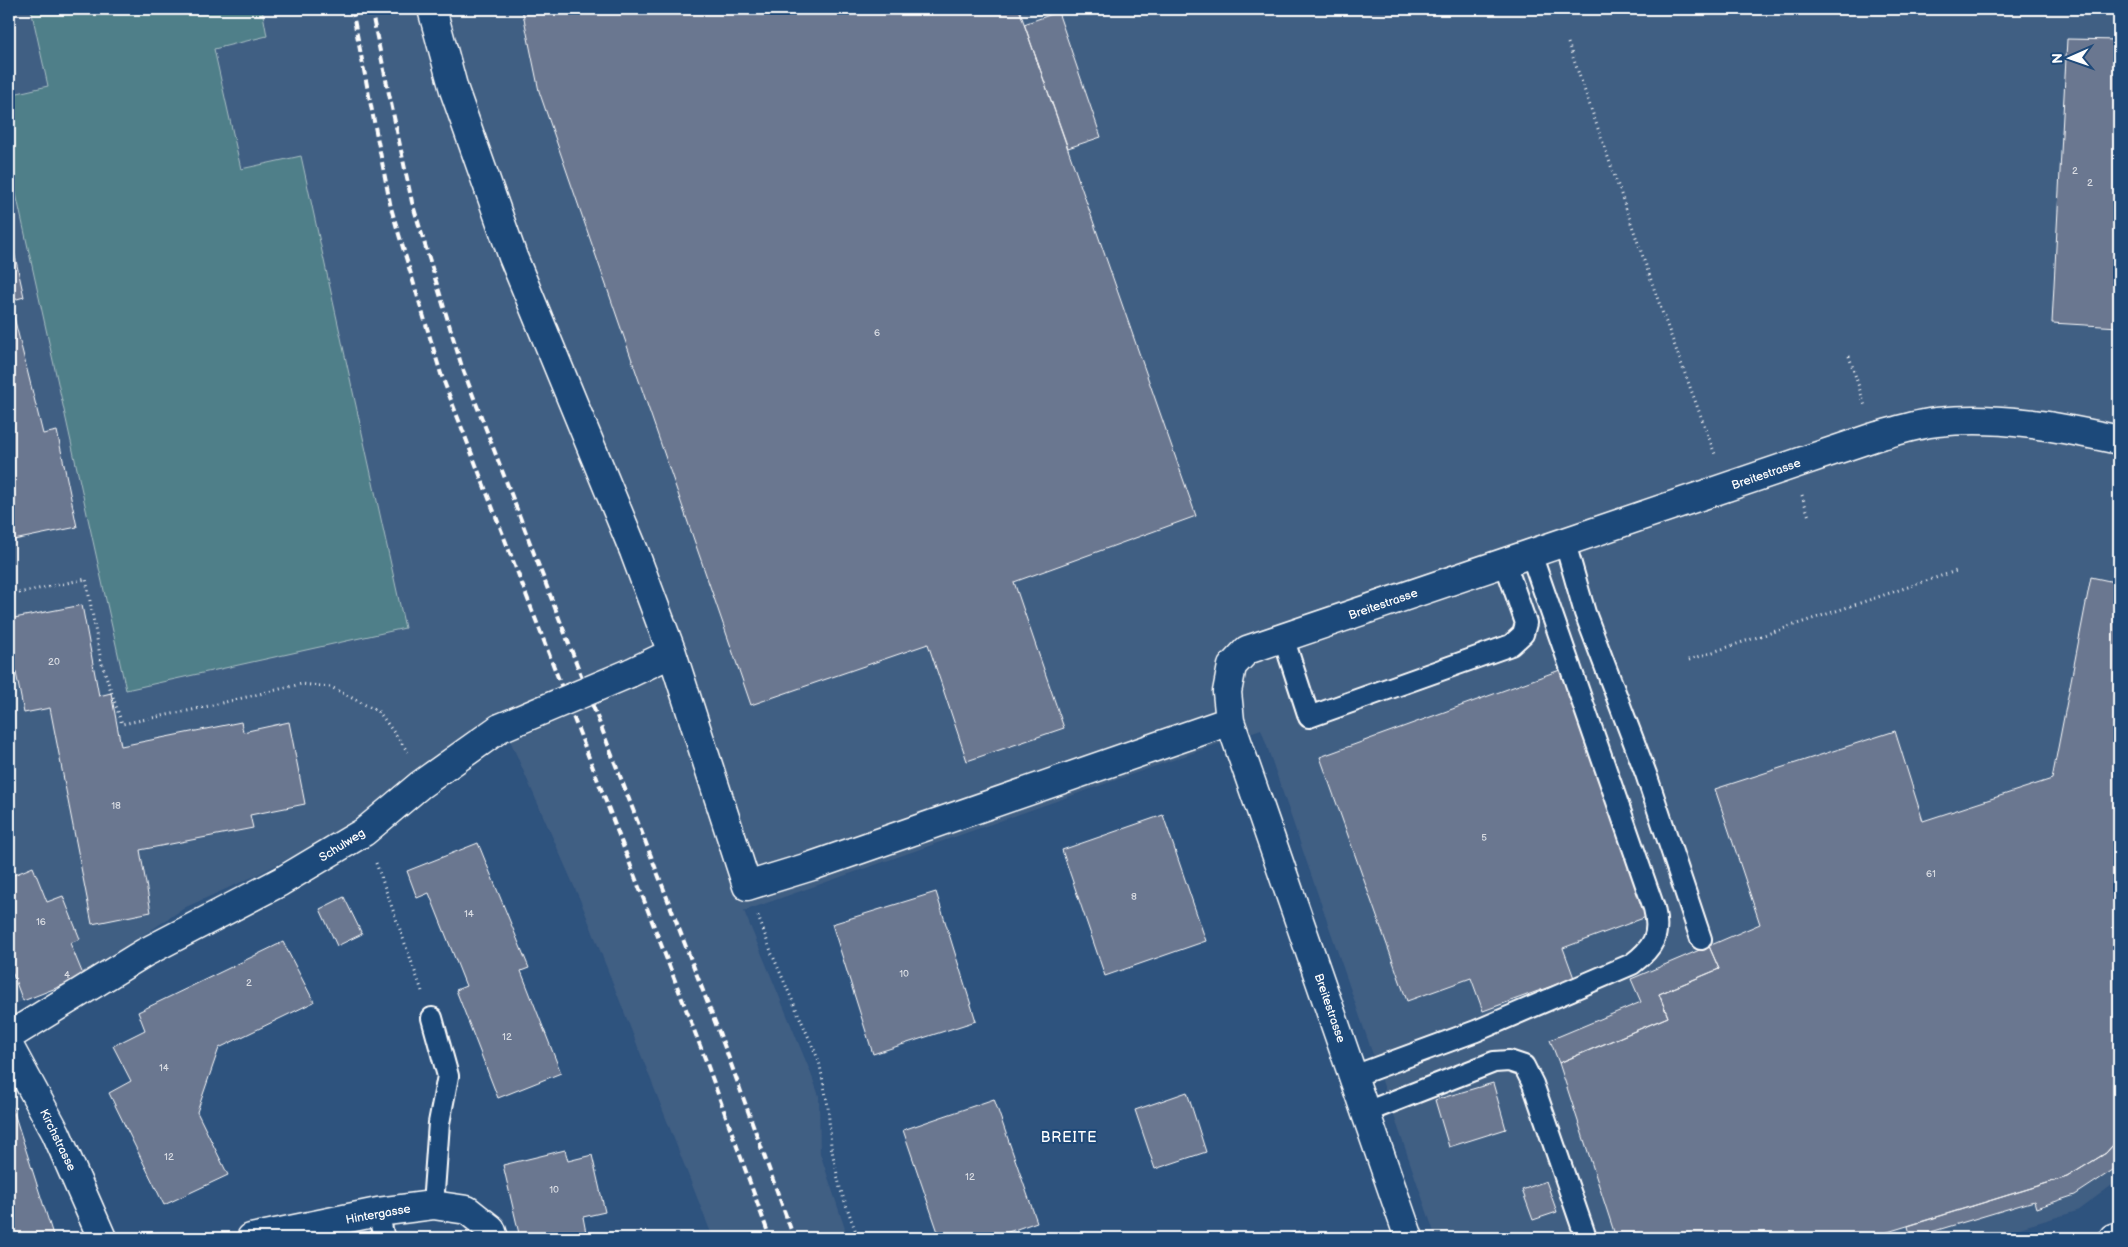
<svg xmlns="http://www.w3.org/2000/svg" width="2128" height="1247" font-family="'Balsamiq Sans',sans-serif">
<rect width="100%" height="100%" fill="#2e537e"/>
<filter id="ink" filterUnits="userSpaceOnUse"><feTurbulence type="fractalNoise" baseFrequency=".02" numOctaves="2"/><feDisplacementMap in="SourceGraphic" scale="10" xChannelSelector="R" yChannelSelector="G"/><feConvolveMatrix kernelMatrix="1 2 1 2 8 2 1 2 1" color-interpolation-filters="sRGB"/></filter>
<g filter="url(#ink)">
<!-- built -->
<path fill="#405e83" d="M9 9H2119V1180L2077 1211 1986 1238H1436L1261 729 744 911 810 1071 819 1096 820 1153 848 1238H713L581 902 498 713 333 835 257 875 186 907 92 969 84 977 10 1006Z"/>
<!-- green -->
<path fill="#507f89" stroke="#a8bfc4" d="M31 9H262L267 36 214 49 241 169 301 156 405 628 126 690 9 162V95L48 86Z"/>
<!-- building -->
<path fill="#6b7790" stroke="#fff" d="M522 9H749L751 14 768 9H1019L1196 516 1014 582 1064 728 967 761 928 644 751 705 539 91Z
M1058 12 1101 137 1068 148 1024 24Z
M2067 39 2119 40V327L2052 323Z
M9 229 24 297 10 301 43 434 57 431 77 527 9 541Z
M2091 577 2119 583V1138L2106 1153 2067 1177 1868 1238H1616L1559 1063 1668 1017 1659 994 1719 969 1709 946 1760 924 1715 789 1895 731 1923 821 2052 779Z
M82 605 99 696 111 693 121 746 241 722 243 732 289 722 305 804 250 815 253 828 140 850 151 912 92 924 50 708 24 713 9 637V619Z
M1560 670 1649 916 1563 948 1574 978 1483 1011 1471 978 1407 1001 1320 757Z
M1163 815 1206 941 1105 976 1062 850Z
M478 843 529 968 521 971 561 1073 498 1098 456 990 466 986 429 893 417 898 407 871Z
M33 867 47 902 63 896 80 939 70 943 84 977 23 1001 9 964V877Z
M936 892 976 1021 873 1054 832 924Z
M344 897 362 934 337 946 320 909Z
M283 942 314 1002 219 1048 197 1112 228 1175 164 1205 109 1093 131 1081 113 1046 145 1030 138 1012Z
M1709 946 1719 969 1659 994 1668 1017 1559 1063 1550 1040 1641 1002 1631 979Z
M1493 1083 1506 1129 1449 1147 1435 1100Z
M1187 1092 1206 1152 1155 1169 1135 1110Z
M9 1097 54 1238H9Z
M994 1099 1037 1222 991 1238H940L903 1130Z
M2119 1138V1166L2075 1195 2036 1208 2034 1201 1911 1238 1908 1226 2067 1177 2106 1153Z
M565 1150 568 1161 592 1155 605 1212 583 1217 587 1238H520L503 1165Z
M1546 1181 1557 1212 1533 1220 1522 1190Z
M1299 1231 1302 1238H1277Z"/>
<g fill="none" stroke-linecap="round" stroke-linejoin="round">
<defs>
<path id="service" d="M1565 543 1585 613 1646 774 1701 939
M1283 637 1309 717 1511 645 1523 634 1526 623 1505 563
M432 1018 448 1076 439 1123 433 1205
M1354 1076 1476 1031 1632 964C1653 948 1661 936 1654 908L1531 554
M1366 1112 1494 1062 1509 1061 1524 1066 1533 1084 1586 1238
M378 1212 384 1238"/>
<path id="minor" d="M432 9 454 90 513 257 634 551 672 653 747 886 812 866 1230 721
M630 673 672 653
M9 1036 144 953 280 882 364 832 420 785 500 728
M9 1046 56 1133 102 1238
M251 1238 378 1212 433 1205 467 1210 491 1229 494 1238
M1409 1238 1230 721 1227 692 1232 666 1247 650 1874 437C1894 432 1916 424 1937 422 1999 415 2059 427 2119 440"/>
<path id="tertiary" d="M2113 1238 2119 1236"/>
</defs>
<!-- service casing -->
<use href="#service" stroke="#fff" stroke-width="24"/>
<!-- minor casing -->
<use href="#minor" stroke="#fff" stroke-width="31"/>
<!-- tertiary casing -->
<use href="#tertiary" stroke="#fff" stroke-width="31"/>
<!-- path -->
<path stroke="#fff" stroke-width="3" stroke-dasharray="1 4" stroke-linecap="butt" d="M1568 43 1664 317 1716 457
M1849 356 1865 406
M1802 495 1809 517
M9 595 86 579 101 661 122 724 192 710 301 684 331 687 379 712 408 752
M1689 660 1959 570
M9 796 13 817 9 818
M376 863 422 991
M758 916 772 954 819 1061 828 1106 831 1146 840 1188 858 1238"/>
<!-- service -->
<use href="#service" stroke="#1f4a7a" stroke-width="20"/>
<!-- minor -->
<use href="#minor" stroke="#1f4a7a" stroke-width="28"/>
<!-- tertiary -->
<use href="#tertiary" stroke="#1f4a7a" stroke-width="28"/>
<!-- rail -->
<path stroke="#fff" stroke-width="4" stroke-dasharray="8 4" stroke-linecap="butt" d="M352 9 391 208 441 374 706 1061 770 1238
M371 9 412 202 462 367 727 1053 794 1238"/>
<defs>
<path id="minor-bridge" d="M500 728 630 673"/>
</defs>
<!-- minor-bridge casing -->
<use href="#minor-bridge" stroke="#fff" stroke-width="31" stroke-linecap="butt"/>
<!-- minor-bridge -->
<use href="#minor-bridge" stroke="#1f4a7a" stroke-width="28"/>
</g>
</g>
<g text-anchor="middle" stroke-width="4" stroke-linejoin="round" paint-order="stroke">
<!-- number labels -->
<g font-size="10" fill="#dadde3">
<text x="2075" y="174">2</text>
<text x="2090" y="186">2</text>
<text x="877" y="336">6</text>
<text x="54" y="665">20</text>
<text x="116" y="809">18</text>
<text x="1484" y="841">5</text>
<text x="1931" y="877">61</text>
<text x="1134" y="900">8</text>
<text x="469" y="917">14</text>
<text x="41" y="925">16</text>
<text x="904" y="977">10</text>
<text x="67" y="978">4</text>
<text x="249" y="986">2</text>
<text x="507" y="1040">12</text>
<text x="164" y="1071">14</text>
<text x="169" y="1160">12</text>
<text x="970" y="1180">12</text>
<text x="554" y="1193">10</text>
</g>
<!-- street labels -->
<g font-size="12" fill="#fff" stroke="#1f4a7a">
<text transform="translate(1766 474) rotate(-19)" y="4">Breitestrasse</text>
<text transform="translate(1383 604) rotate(-19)" y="4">Breitestrasse</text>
<text transform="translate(342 845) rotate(-32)" y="4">Schulweg</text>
<text transform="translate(1330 1008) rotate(71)" y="4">Breitestrasse</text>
<text transform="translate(58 1140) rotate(64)" y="4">Kirchstrasse</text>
<text transform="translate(378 1214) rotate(-10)" y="4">Hintergasse</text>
</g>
<!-- neighbourhood labels -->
<g font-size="14" letter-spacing="1" fill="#fff" stroke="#1f4a7a">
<text x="1069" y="1142">BREITE</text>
</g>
</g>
<!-- margin -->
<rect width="2128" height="1247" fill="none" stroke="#1f4a7a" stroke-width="30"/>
<rect x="15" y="15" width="2098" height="1217" fill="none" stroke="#fff" stroke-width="2" filter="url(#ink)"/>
<!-- north arrow -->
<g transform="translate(2070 58) rotate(268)" stroke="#1f4a7a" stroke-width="4" paint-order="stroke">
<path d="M0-4L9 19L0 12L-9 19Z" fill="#ffffff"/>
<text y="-8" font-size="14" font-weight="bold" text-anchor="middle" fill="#ffffff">N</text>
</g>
</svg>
